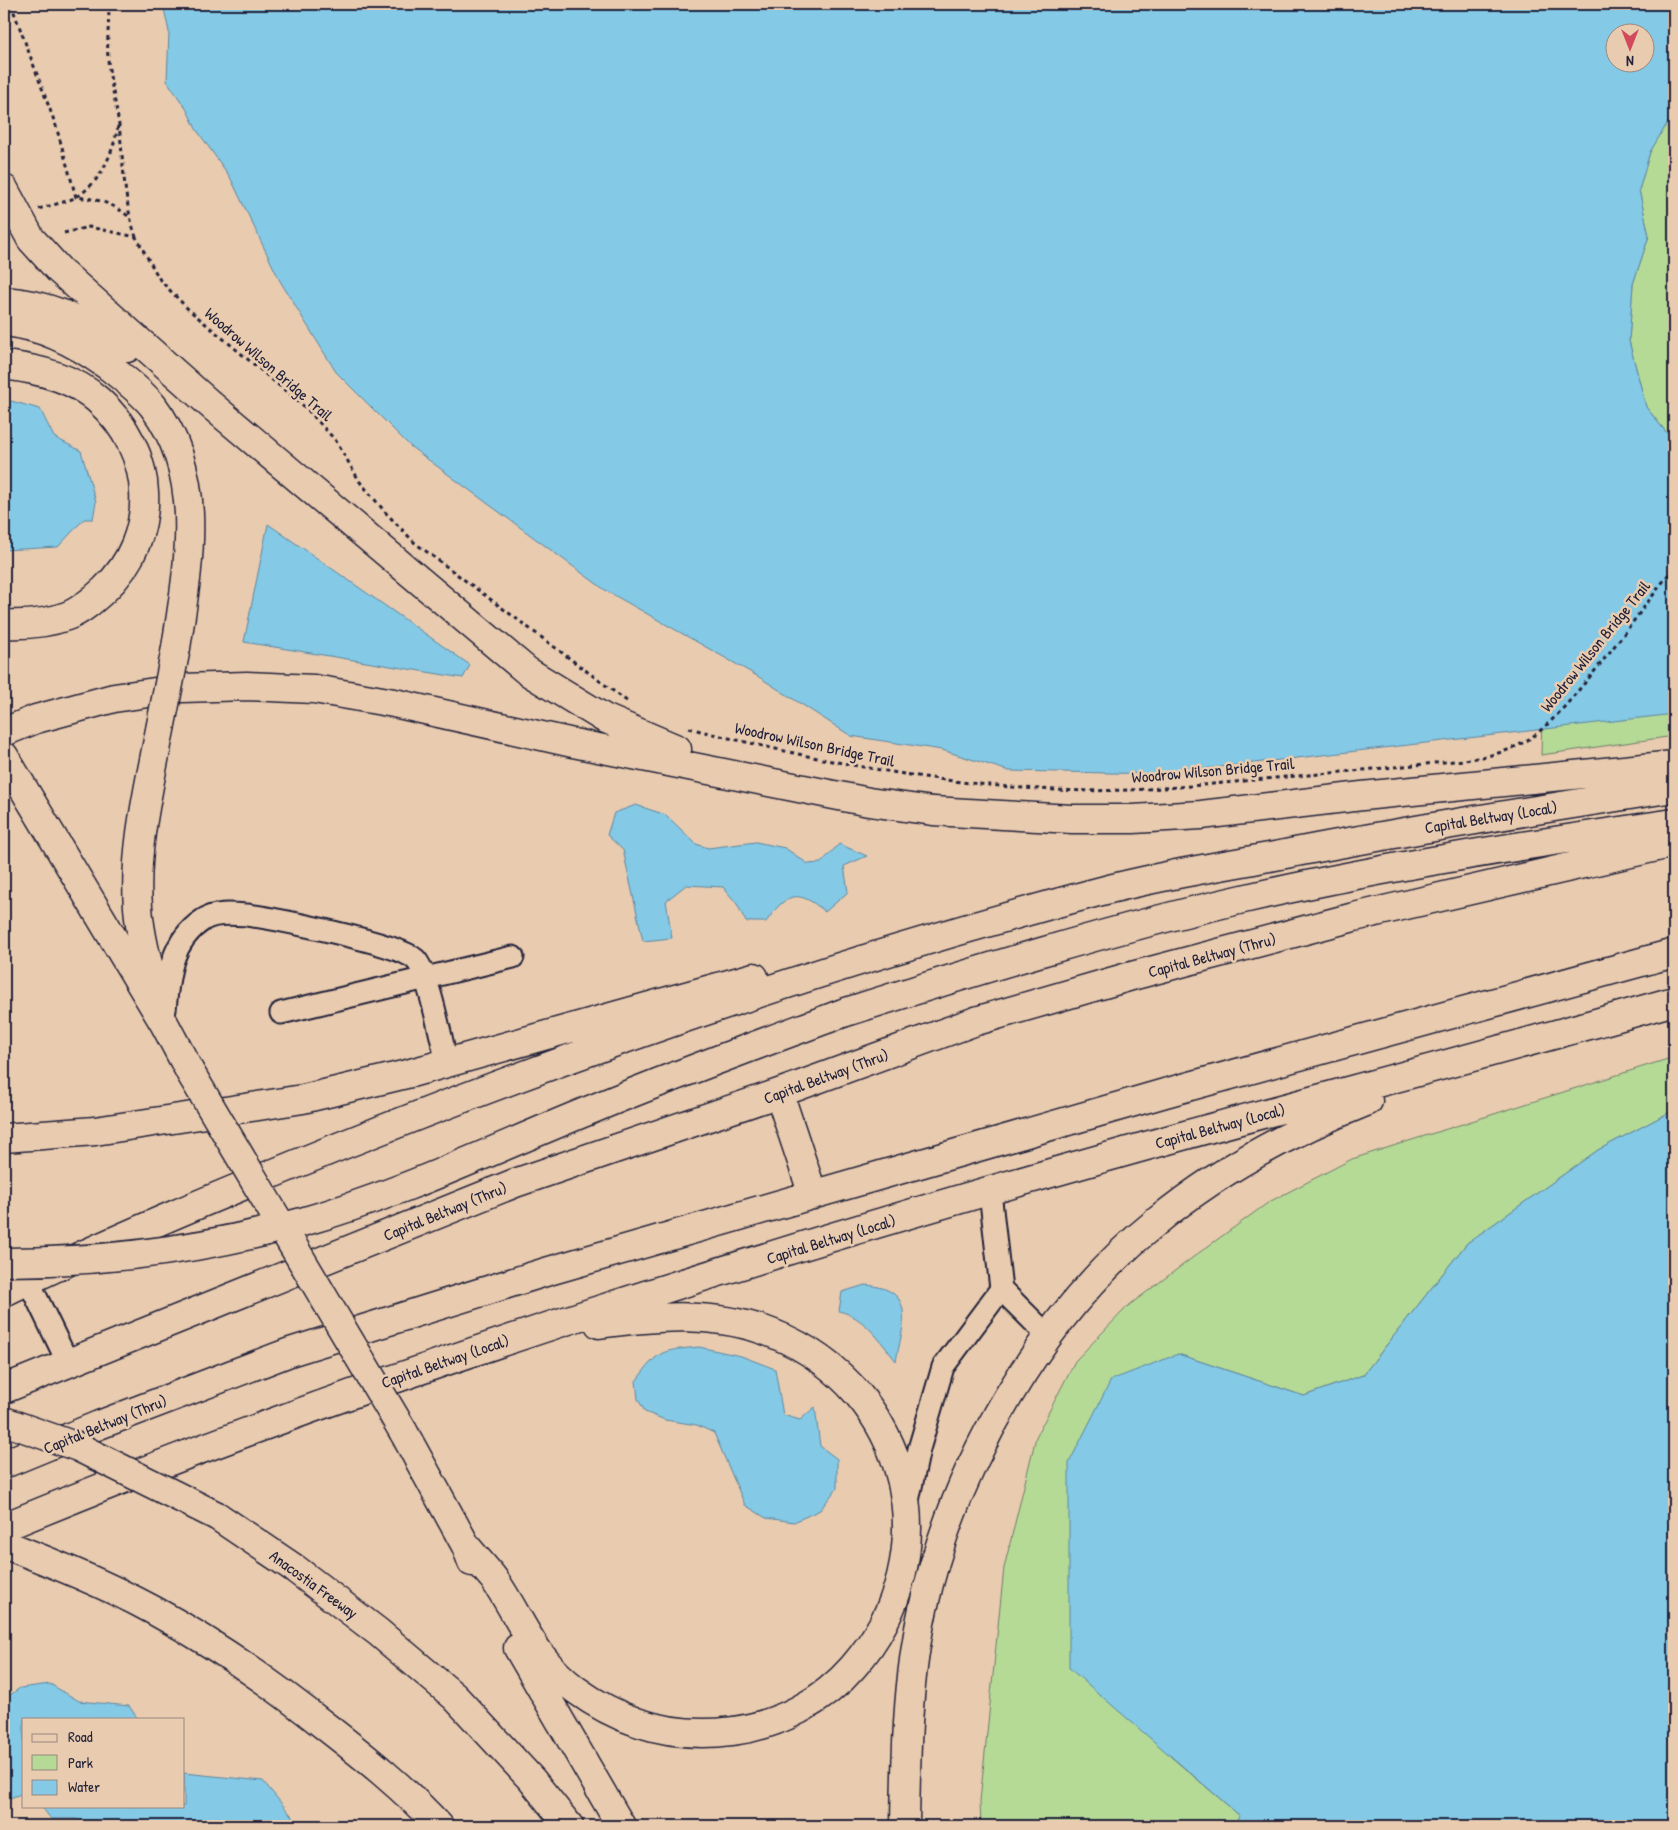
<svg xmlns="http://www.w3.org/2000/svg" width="1678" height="1830" font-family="'Patrick Hand',sans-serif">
<rect width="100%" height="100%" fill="#e9cbaf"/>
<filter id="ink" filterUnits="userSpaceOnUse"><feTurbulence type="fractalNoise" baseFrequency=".02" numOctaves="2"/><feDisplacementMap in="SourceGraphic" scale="10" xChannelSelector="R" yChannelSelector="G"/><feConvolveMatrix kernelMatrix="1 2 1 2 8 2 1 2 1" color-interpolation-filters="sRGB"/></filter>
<g filter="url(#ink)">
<!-- green -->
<path fill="#b5da96" stroke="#6c7e68" d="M1673 112H1674V442L1646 407 1629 341 1633 284 1649 236 1639 190 1650 152Z
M1674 547V736L1541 755 1542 714Z
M1674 1057V1110L1598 1150 1467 1243 1363 1375 1304 1396 1178 1354 1170 1756 1240 1816 1234 1826H981L980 1801 1004 1568 1036 1437 1075 1361 1128 1306 1196 1255 1269 1202 1352 1159Z"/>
<!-- water -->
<path fill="#84c9e5" stroke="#5d86a1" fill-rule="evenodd" d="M163 4H1674V112L1650 152 1639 190 1649 236 1633 284 1629 341 1646 407 1674 442V714L1160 774 1009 771 942 750 851 736 759 677 605 590 411 447 336 372 280 281 230 177 196 129 187 110 167 81 169 32ZM1646 32V62H1616V32Z
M4 399 40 409 54 437 81 451 96 502 93 519H84L58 547 4 550Z
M268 524 470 665 463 678 244 642Z
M636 805 666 815 696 844 708 848 756 842 785 848 808 864 821 863 839 844 867 856 844 866 848 892 825 912C798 888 786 893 766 922H746L737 904 723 887 686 885 666 901 672 938 643 941 623 850 607 835 614 813Z
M1674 1110V1826H1234L1240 1816 1069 1668V1463L1111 1380 1178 1354 1304 1396 1363 1375 1467 1243 1598 1150Z
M865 1285C918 1289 903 1324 896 1361 880 1341 865 1317 839 1311L842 1292Z
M699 1347 741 1356 775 1369 783 1415 800 1420 815 1407 820 1446 837 1459V1488L820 1510 794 1522 766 1518 745 1505 714 1433 697 1425 665 1420 645 1412 638 1399 636 1381C660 1349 660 1351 699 1347Z
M50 1684 79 1701 129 1706 138 1719H24V1793L4 1800V1699L20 1688Z
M184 1773 263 1781 300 1826H89L76 1819H51L41 1806H184Z"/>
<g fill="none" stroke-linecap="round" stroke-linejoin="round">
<defs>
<path id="minor" d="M165 1010C168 976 171 941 203 920 214 912 234 914 247 915 276 919 397 943 415 959 428 970 442 1043 447 1063
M281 1013 513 957
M28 1280 68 1363
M1001 1289 1048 1336
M908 1501 919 1449 943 1367 1001 1289 990 1192"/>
<path id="highway" d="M4 189 31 239 59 270 211 405 527 671 604 718 677 749
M4 301C49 304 90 323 127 348
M4 322C41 325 78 344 108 366 123 378 141 391 153 406 207 477 188 568 176 648
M4 365C37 369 73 377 98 400 156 451 161 536 104 590 94 599 81 611 67 616 48 623 24 625 4 624
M4 732 36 719 114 698 182 688 247 686 314 689 394 703 573 743 869 802 933 811 1072 819H1133L1201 815 1362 796 1674 765
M156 750C146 801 134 854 138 907 140 937 149 968 157 997
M4 756 164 1023 190 1072
M843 1013C975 971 1108 930 1243 899 1386 866 1530 844 1674 823
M779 1093 813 1195
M4 1138 95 1131 303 1099 411 1073 754 977
M4 1292C115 1238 229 1191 343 1145 588 1047 839 961 1094 893 1153 877 1215 867 1275 856 1408 830 1541 809 1674 788
M4 1389 515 1183 779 1093 976 1021 1128 977 1354 917 1674 843
M403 1431 466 1546 472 1562
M4 1464 99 1425 290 1352 549 1271 1165 1093 1674 953
M217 1516 294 1568 378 1632 455 1697 532 1780 569 1826
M4 1527C387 1369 783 1247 1182 1136 1346 1091 1510 1048 1674 1001
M4 1544C55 1564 105 1584 153 1610 214 1643 271 1683 325 1726 365 1757 405 1789 439 1826
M466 1546C475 1557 485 1568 494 1579 523 1621 532 1658 576 1690 623 1724 675 1739 733 1731 778 1725 823 1702 853 1667 951 1556 910 1389 774 1334 718 1311 657 1316 599 1324
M518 1648 621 1826
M905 1826C906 1754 907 1680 923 1609 954 1466 1041 1315 1156 1222 1219 1170 1292 1131 1368 1101"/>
</defs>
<!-- minor casing -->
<use href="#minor" stroke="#22223b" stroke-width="25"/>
<!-- highway casing -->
<use href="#highway" stroke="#22223b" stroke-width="31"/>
<!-- path -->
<path stroke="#22223b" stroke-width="3" stroke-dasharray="4 4" stroke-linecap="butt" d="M11 4 56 126 76 197C97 199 111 202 128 216
M109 4C109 26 106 47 109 69 112 91 118 112 120 134 124 169 124 203 136 237
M39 209C50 205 65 203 76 197 101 183 113 153 118 126
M64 233 89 227 136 237 160 280 188 309 307 409 336 441 360 482 386 513 415 543 628 702
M4 254 10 252
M689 728C810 759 931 784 1056 790 1126 793 1195 786 1264 779 1331 773 1397 767 1464 760 1486 757 1510 752 1529 739 1550 725 1567 704 1583 685 1615 647 1644 607 1674 567"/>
<!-- minor -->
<use href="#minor" stroke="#e9cbaf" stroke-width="21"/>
<!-- highway -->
<use href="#highway" stroke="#e9cbaf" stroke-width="28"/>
<defs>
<path id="highway-bridge" d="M156 750 176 648
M190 1072 403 1431
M4 1262C104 1262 205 1249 302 1222 402 1194 498 1147 595 1108 677 1074 760 1044 843 1013
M4 1421 78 1447 217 1516"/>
</defs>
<!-- highway-bridge casing -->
<use href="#highway-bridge" stroke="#22223b" stroke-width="31" stroke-linecap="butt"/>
<!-- highway-bridge -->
<use href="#highway-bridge" stroke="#e9cbaf" stroke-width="28"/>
</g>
</g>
<g text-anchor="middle" stroke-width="5" stroke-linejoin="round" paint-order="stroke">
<!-- street labels -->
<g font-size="16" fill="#22223b" stroke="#e9cbaf">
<text transform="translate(269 364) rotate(41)" y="6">Woodrow Wilson Bridge Trail</text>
<text transform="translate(1595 646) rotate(-51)" y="6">Woodrow Wilson Bridge Trail</text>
<text transform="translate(815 744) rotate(12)" y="6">Woodrow Wilson Bridge Trail</text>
<text transform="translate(1213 770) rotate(-5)" y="6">Woodrow Wilson Bridge Trail</text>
<text transform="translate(1491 817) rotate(-9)" y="6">Capital Beltway (Local)</text>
<text transform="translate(1212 955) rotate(-15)" y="6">Capital Beltway (Thru)</text>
<text transform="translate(826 1076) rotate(-20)" y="6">Capital Beltway (Thru)</text>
<text transform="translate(1220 1126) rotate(-15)" y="6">Capital Beltway (Local)</text>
<text transform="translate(445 1211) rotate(-22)" y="6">Capital Beltway (Thru)</text>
<text transform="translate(831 1239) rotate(-17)" y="6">Capital Beltway (Local)</text>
<text transform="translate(445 1361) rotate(-19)" y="6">Capital Beltway (Local)</text>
<text transform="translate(105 1424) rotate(-22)" y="6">Capital Beltway (Thru)</text>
<text transform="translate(314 1584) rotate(36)" y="6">Anacostia Freeway</text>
</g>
</g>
<!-- margin -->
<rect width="1678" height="1830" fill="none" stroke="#e9cbaf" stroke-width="20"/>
<rect x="10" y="10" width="1658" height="1810" fill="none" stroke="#22223b" stroke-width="2" filter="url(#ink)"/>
<!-- legend -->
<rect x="22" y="1718" width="162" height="90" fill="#e9cbaf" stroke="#998781"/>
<rect x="32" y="1734" width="25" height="8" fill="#e9cbaf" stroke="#998781"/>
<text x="68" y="1742" font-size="15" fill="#22223b">Road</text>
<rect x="32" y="1755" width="25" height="15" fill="#b5da96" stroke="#998781"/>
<text x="68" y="1768" font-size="15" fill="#22223b">Park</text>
<rect x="32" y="1780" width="25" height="15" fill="#84c9e5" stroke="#998781"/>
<text x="68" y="1792" font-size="15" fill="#22223b">Water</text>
<!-- north arrow -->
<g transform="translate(1630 48) rotate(180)"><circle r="24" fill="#e9cbaf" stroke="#998781"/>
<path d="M0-4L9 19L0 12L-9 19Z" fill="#d1495b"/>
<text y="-8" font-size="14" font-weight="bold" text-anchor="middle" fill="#22223b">N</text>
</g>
</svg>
